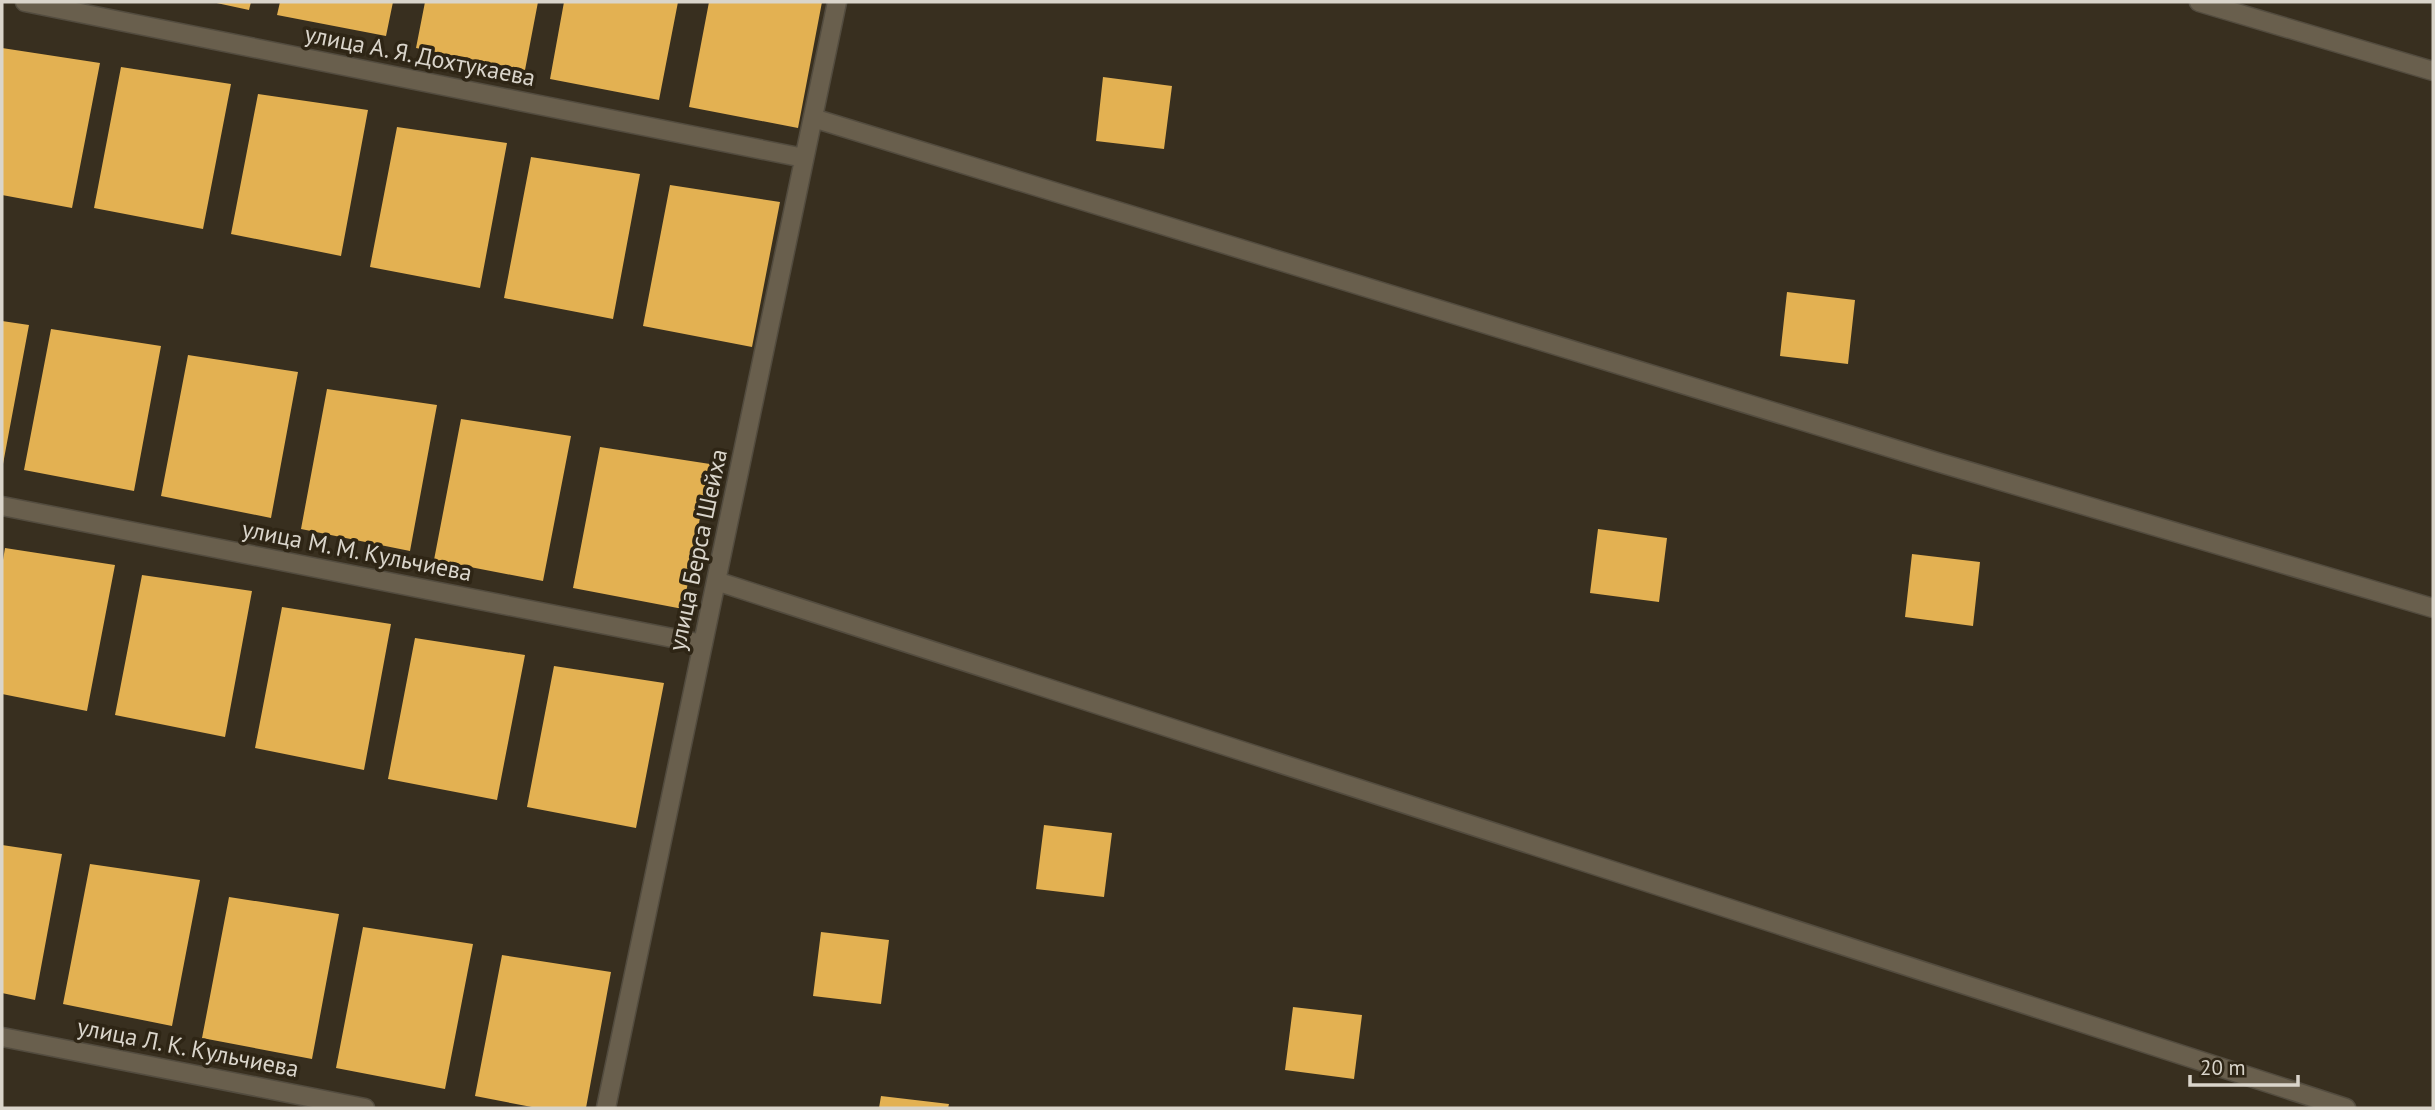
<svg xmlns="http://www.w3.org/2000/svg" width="2435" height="1110" font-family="'PT Sans',sans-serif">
<rect width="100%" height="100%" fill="#382f1f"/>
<!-- building -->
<path fill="#e3b152" d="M212 2H251L249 10Z
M280 2H393L386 36 277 15Z
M425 2H538L525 70 416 48Z
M564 2H678L659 100 550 79Z
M709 2H822L798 128 689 107Z
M2 48 100 63 72 208 2 195Z
M121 67 231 84 203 229 94 208Z
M1103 77 1172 86 1164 149 1096 141Z
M258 94 368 110 341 256 231 234Z
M397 127 507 143 480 288 370 267Z
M531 157 640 174 613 319 504 298Z
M670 185 780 202 752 347 643 326Z
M1787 292 1855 300 1848 364 1780 356Z
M2 321 29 325 3 464H2Z
M51 329 161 346 134 491 24 470Z
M188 355 298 372 271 518 161 496Z
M327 389 437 405 410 551 301 529Z
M461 419 571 436 543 581 434 560Z
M600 447 710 464 683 609 573 588Z
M1598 529 1667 538 1659 602 1590 593Z
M5 548 115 565 87 711 2 694V566Z
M1912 554 1980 562 1973 626 1905 617Z
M142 575 252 591 225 737 115 715Z
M282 607 391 624 364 770 255 748Z
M415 638 525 655 497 800 388 779Z
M554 666 664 683 636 828 527 807Z
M1044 825 1112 833 1104 897 1036 889Z
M2 845 62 854 35 1000 2 993Z
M90 864 200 880 172 1026 63 1004Z
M229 897 339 914 312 1059 202 1038Z
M363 927 473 944 445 1089 336 1068Z
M821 932 889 940 881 1004 813 996Z
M502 955 611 972 586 1108H537L475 1096Z
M1293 1007 1362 1015 1354 1079 1285 1070Z
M881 1096 949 1104 948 1108H879Z"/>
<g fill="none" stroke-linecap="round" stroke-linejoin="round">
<defs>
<path id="minor" d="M25 2 804 158
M2199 2 2433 71
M813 118 1937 462 2433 608
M2 506 703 644
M716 581 2346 1108
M2 1037 365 1108
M606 1108 837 2"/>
</defs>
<!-- minor casing -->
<use href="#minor" stroke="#534c3f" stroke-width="21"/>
<!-- minor -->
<use href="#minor" stroke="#695f4d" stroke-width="18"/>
</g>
<g text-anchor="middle" stroke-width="7" stroke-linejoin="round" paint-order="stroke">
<!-- street labels -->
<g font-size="24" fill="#dad5cb" stroke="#2e2515">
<text transform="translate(420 56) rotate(11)" y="8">улица А. Я. Дохтукаева</text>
<text transform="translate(698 550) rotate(-78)" y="8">улица Берса Шейха</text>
<text transform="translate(357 551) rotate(11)" y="8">улица М. М. Кульчиева</text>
<text transform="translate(188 1048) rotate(11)" y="8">улица Л. К. Кульчиева</text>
</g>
</g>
<!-- border -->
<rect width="2435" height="1110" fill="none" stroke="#dad5cb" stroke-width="7"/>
<!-- scale -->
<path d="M2190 1075v10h108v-10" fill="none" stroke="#dad5cb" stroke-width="3.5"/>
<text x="2200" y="1075" font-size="21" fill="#dad5cb" stroke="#2e2515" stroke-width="5" paint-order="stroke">20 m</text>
</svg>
